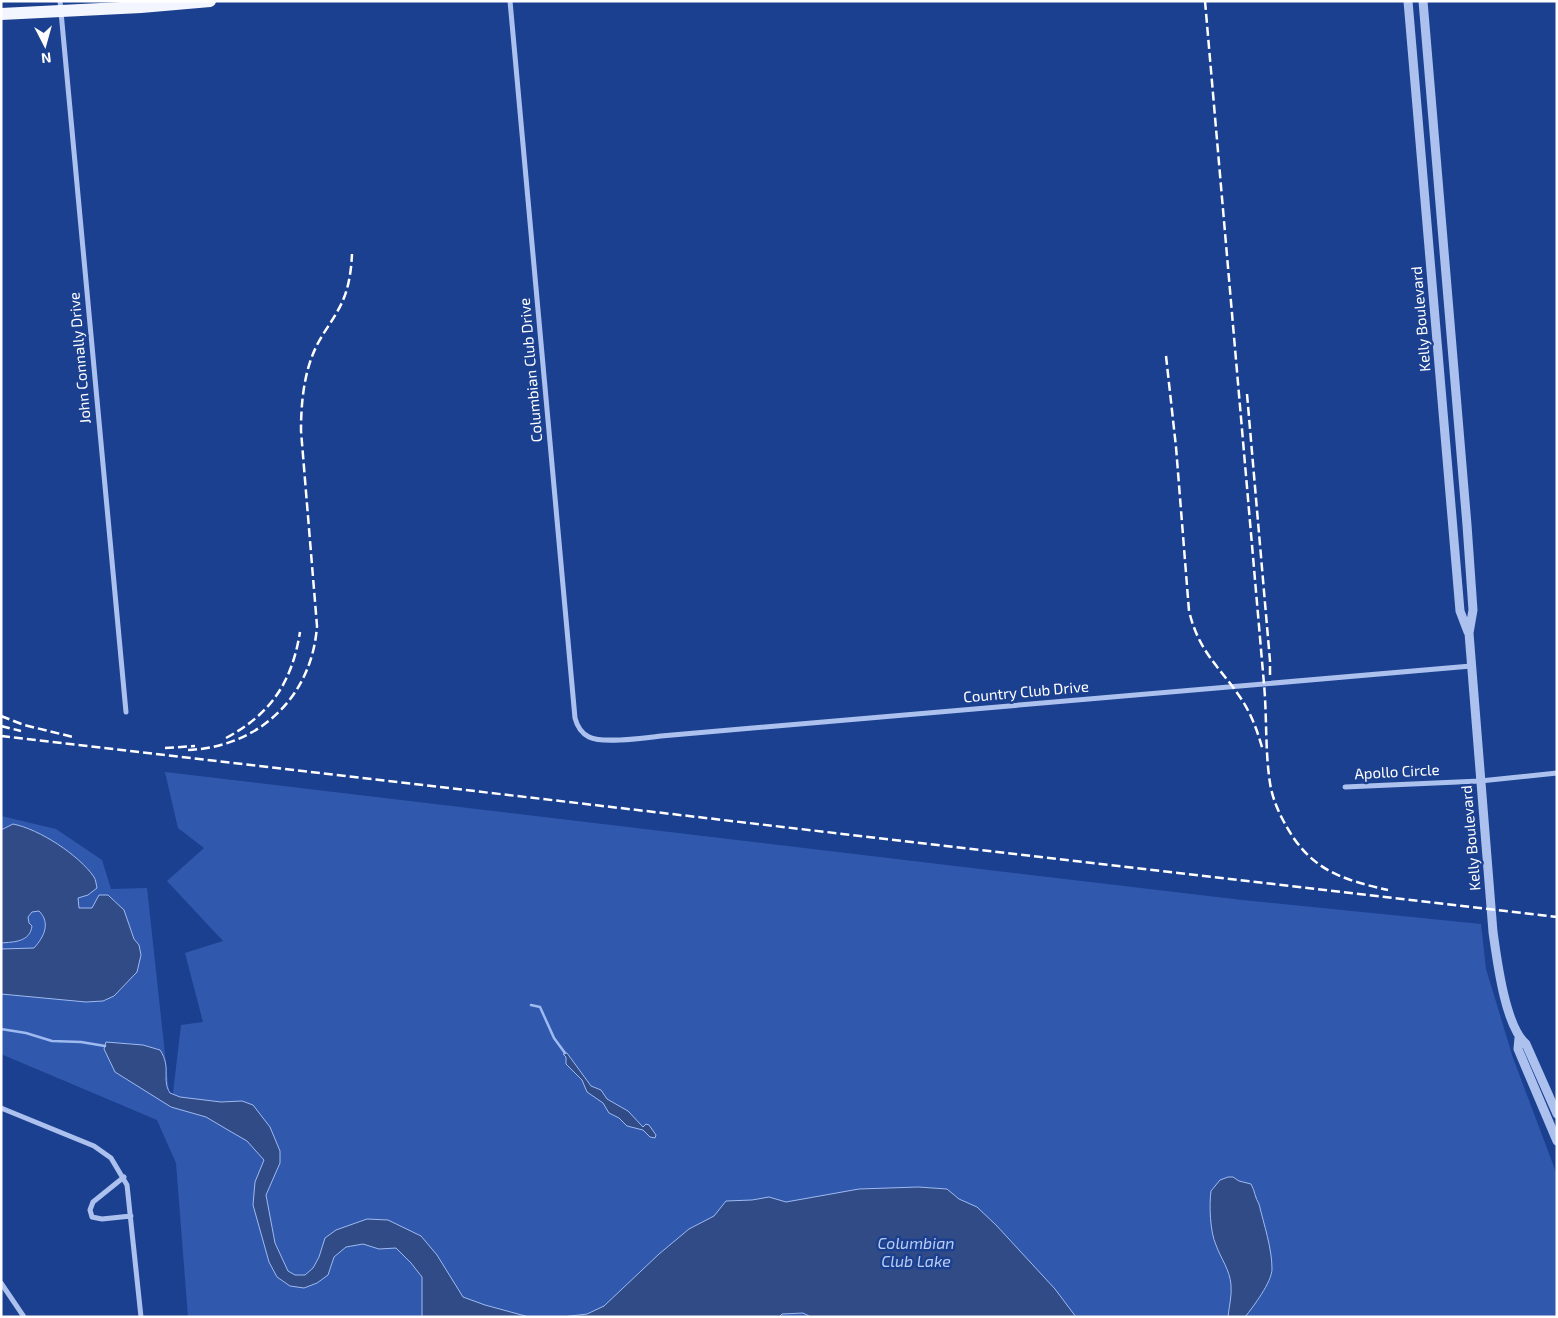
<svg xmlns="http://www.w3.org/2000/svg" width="1558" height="1318" font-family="'Exo 2',sans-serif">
<rect width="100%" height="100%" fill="#1c4090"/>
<!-- green -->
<path fill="#3059ae" d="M165 772 1242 900 1481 924 1486 969 1513 1058 1557 1175V1317H188L176 1163 157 1120 1 1054V816L56 829 102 860 111 889 147 888 171 1110 181 1025 203 1022 185 953 223 941 167 881 204 848 178 828Z"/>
<!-- water -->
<path fill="#314b87" stroke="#9fbaf0" d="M13 824C39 829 79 855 94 877 96 880 96 884 97 888L88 895 78 898 79 908H92L99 895H108L124 910 134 939 139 945 141 955 137 972 114 996 103 1001 86 1002 1 994V949L34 948C44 937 51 923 39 911L32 912 28 917 29 923 32 926C30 942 14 942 1 943V830Z
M106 1042 143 1045 160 1050C172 1068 161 1079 170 1093L180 1097 221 1102 242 1101 253 1105 270 1127 280 1151V1163L266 1195 275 1243 288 1271 295 1275H305L313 1268 319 1257 325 1238 336 1230 367 1219 388 1220 421 1236 437 1255 463 1297 485 1305 529 1317H422V1277L411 1263 396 1248 379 1249 363 1244 346 1247 334 1257 328 1275 317 1283 304 1288 290 1286 277 1277 269 1262 253 1205 255 1182 264 1160 247 1141 228 1130 206 1117 171 1107 115 1072 104 1049Z
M567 1053 591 1086 601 1090 607 1099 628 1111 643 1127 646 1124 649 1125 656 1135 655 1138 650 1137 643 1130 627 1126 619 1118 609 1113 603 1103 587 1092 582 1080 566 1064V1057L563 1054Z
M1228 1177H1233L1239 1181 1251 1184C1255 1191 1255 1198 1259 1204 1264 1225 1272 1248 1272 1269 1272 1282 1253 1307 1245 1317H1228C1229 1306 1232 1296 1231 1285 1230 1270 1221 1259 1216 1245 1210 1232 1209 1205 1211 1191L1220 1180Z
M918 1187 947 1189 959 1199 977 1207 996 1225 1055 1289 1076 1317H811L803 1313 782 1314 779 1317H562L587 1314 604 1306 659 1254 689 1229 714 1216 726 1201 752 1200 769 1197 786 1202 859 1189Z"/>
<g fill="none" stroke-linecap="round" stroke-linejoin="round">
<!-- stream -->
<path stroke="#9fbaf0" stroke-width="2.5" d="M531 1005 540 1007 554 1038 565 1053
M1 1029 26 1033 52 1041 81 1042 105 1046"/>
<!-- minor -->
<path stroke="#acc1ee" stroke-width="5" d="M60 1 126 712
M510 1 575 718C577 726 581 733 589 737 603 744 644 738 661 736L1471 666
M1345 787 1480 781 1557 773
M1 1108 94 1146 111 1158 127 1185 141 1317
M124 1177 93 1202 90 1210 92 1217 102 1219 131 1216
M1 1283 24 1317"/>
<!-- tertiary -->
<path stroke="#acc1ee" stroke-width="9" d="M1408 1 1460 611 1468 632
M1423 1 1467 525 1473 610 1469 633 1493 932C1497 960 1505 1026 1526 1044L1557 1114
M1519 1038 1518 1049 1557 1141"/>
<!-- primary -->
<path stroke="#f3f6ff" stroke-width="12" d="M1 14 141 7 210 1"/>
<!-- rail -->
<path stroke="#fff" stroke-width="2.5" stroke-dasharray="9 4" stroke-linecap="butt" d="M1205 1 1264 684C1267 717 1265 751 1270 783 1272 797 1278 811 1284 822 1309 869 1339 879 1388 890
M1166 356 1176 447 1189 611C1199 652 1218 665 1240 697 1251 713 1258 732 1263 751
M1247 394 1270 661V678
M1 716 24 725 73 737
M1 726 21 731
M1 736 1557 917
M226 738C271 714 292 682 300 632
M165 748 195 746
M188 750C259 747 312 697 317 626L301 431C301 402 304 371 317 345 323 333 331 323 337 312 348 294 351 274 352 254"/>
</g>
<g text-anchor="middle" stroke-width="5" stroke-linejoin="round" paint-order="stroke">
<!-- street labels -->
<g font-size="15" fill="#fff" stroke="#1c4090">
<text transform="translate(1421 319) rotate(-95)" y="5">Kelly Boulevard</text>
<text transform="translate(80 358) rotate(-95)" y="5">John Connally Drive</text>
<text transform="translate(531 370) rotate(-95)" y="5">Columbian Club Drive</text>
<text transform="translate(1026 692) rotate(-5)" y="5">Country Club Drive</text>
<text transform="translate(1397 772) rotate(-3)" y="5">Apollo Circle</text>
<text transform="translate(1471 838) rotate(-95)" y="5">Kelly Boulevard</text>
</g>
<!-- water labels -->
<g font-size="16" font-style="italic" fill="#b8ccf5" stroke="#1c4090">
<text x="916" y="1249">Columbian<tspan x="916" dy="18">Club Lake</tspan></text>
</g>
</g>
<!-- border -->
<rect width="1558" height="1318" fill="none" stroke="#ffffff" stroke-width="5"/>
<!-- north arrow -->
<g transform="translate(45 45) rotate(174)" stroke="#1c4090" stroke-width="4" paint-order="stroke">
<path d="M0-4L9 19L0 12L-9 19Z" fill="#ffffff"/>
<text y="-8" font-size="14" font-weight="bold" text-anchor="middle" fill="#ffffff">N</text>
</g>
</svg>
